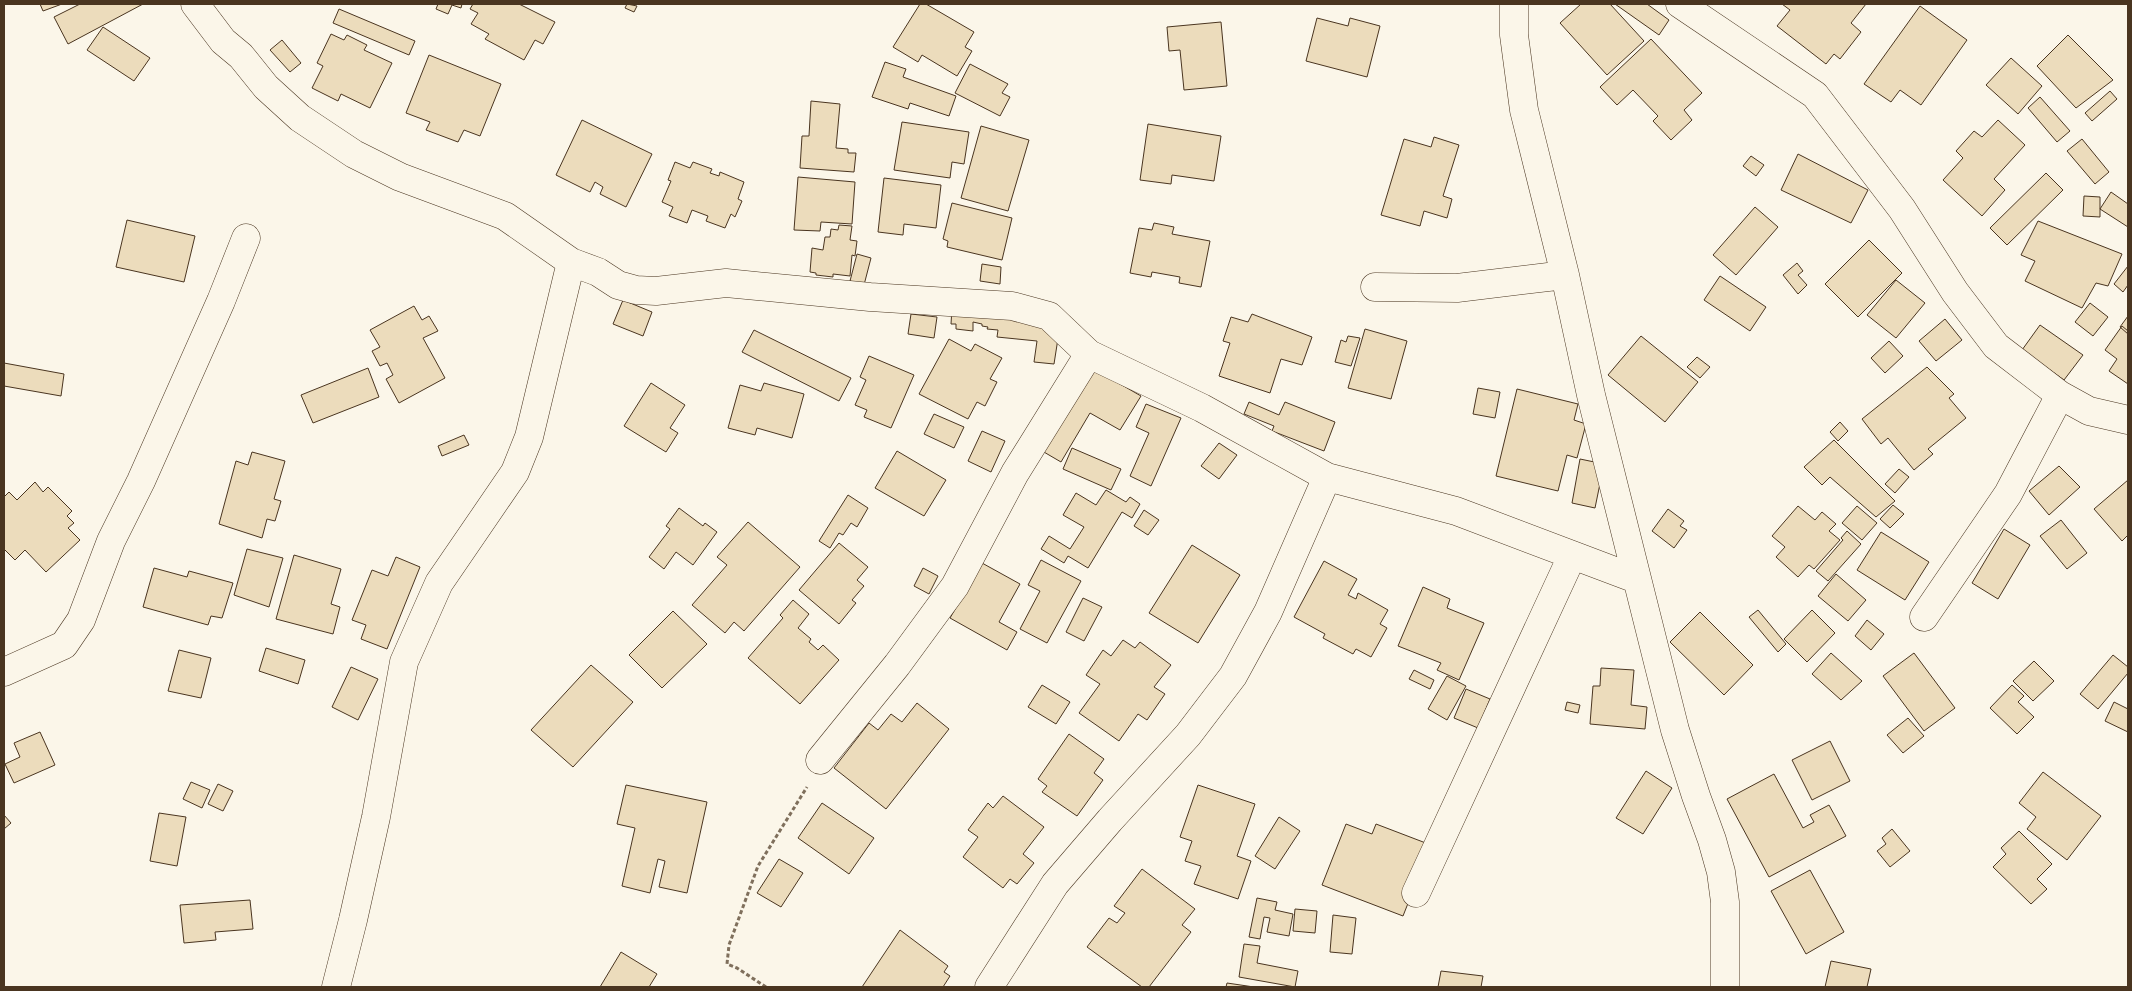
<svg xmlns="http://www.w3.org/2000/svg" width="2132" height="991" font-family="'DejaVu Sans',sans-serif">
<rect width="100%" height="100%" fill="#fbf6e9"/>
<!-- building -->
<path fill="#ecdcbc" stroke="#4a3520" d="M40 4H62L43 11Z
M80 4H143L68 44 54 17Z
M438 4H462L461 8 452 5 448 14 436 9Z
M473 4H519L555 22 543 44 535 40 524 60 485 39 489 34 471 24 478 13 470 9Z
M627 4 637 6 634 12 625 8Z
M920 4H926L974 32 965 47 972 51 957 76 922 55 918 62 893 47Z
M1581 4H1610L1644 41 1607 75 1560 23Z
M1615 4H1647L1669 20 1659 35Z
M1782 4H1866L1851 23 1861 32 1840 59 1834 54 1826 64 1777 26 1790 10Z
M1920 6 1967 40 1921 105 1900 90 1891 102 1864 84Z
M339 9 415 41 409 55 333 23Z
M1317 18 1348 26 1350 18 1380 26 1367 77 1306 61Z
M1221 22 1227 86 1184 90 1180 50 1169 51 1167 27Z
M103 27 150 58 134 81 87 50Z
M331 34 344 40 347 35 367 45 364 50 392 63 370 108 341 94 338 101 312 88 323 66 317 63Z
M2068 35 2113 80 2076 108 2037 66Z
M1651 39 1702 93 1684 110 1692 120 1671 140 1653 121 1658 116 1633 90 1617 105 1600 87Z
M282 40 301 63 290 72 270 50Z
M429 55 501 84 480 136 464 130 458 142 426 130 430 122 406 113Z
M2011 58 2042 86 2018 114 1986 85Z
M885 62 906 69 903 77 956 96 949 116 910 103 908 109 872 97Z
M970 64 1008 84 1002 93 1010 97 1000 116 955 93Z
M2110 91 2117 99 2092 121 2085 113Z
M2040 97 2070 131 2057 142 2028 108Z
M811 101 840 104 836 148 848 149V153H856L854 172 800 168 802 136H809Z
M582 120 652 154 626 207 600 194 603 187 595 182 590 192 556 175Z
M1998 120 2025 145 1994 179 2005 190 1982 216 1943 180 1963 158 1956 151 1974 131 1982 137Z
M902 122 969 132 964 164 952 162 950 178 894 170Z
M1148 124 1221 136 1214 181 1172 175 1171 184 1140 180Z
M981 126 1029 140 1008 211 961 198Z
M1434 137 1459 145 1443 196 1452 199 1447 218 1424 211 1420 226 1381 215 1404 139 1431 147Z
M2082 139 2109 172 2095 184 2067 151Z
M1798 154 1868 190 1851 223 1781 190Z
M1751 156 1764 165 1756 176 1743 166Z
M675 162 690 168 693 162 712 169 710 173 719 176 720 172 744 182 738 199 742 201 735 217 731 214 725 228 706 221 708 216 692 210 687 223 669 216 673 207 662 202 671 181 668 180Z
M2046 173 2063 190 2007 245 1990 228Z
M798 177 855 182 852 224 821 222 820 231 794 230Z
M884 178 941 185 936 228 904 224 903 235 878 232Z
M2111 192 2128 204V227L2100 209Z
M2084 196 2100 197V217L2083 216Z
M952 203 1012 218 1002 260 947 247 948 241 943 239Z
M1755 207 1778 227 1736 275 1713 255Z
M127 220 195 236 184 282 116 267Z
M2038 221 2122 254 2108 286 2096 283 2082 308 2025 281 2035 261 2021 255Z
M1154 223 1174 227 1172 234 1210 241 1201 287 1179 283 1180 277 1152 272 1151 277 1130 273 1139 228 1152 230Z
M839 225 852 226 850 240 857 241 855 256 852 255 850 276 833 274V277L816 275V273L810 272 812 248 823 250 825 237H830L831 229 838 230Z
M1869 240 1902 273 1858 317 1825 284Z
M857 254 871 258 864 285 850 281Z
M1797 263 1803 271 1798 275 1807 285 1798 294 1783 275Z
M982 264 1001 267 1000 284 980 281Z
M2128 266V285L2123 292 2114 284Z
M1720 276 1766 307 1750 331 1704 300Z
M1896 280 1925 303 1896 338 1867 315Z
M623 300 652 312 643 336 613 324Z
M2090 303 2108 317 2093 336 2075 322Z
M414 306 422 320 429 316 438 331 423 338 445 378 399 403 386 379 393 375 387 363 380 366 372 351 380 347 370 330Z
M952 308 1050 319 1059 332 1054 364 1034 362 1037 341 997 337 998 330 987 329 988 327 982 326V324L973 322V331L956 329V324H951Z
M911 314 937 317 934 338 908 334Z
M1252 314 1312 337 1302 365 1281 359 1270 393 1219 376 1230 343 1223 341 1231 317 1248 322Z
M2128 316V334L2120 327Z
M1945 319 1962 340 1936 361 1919 341Z
M2040 325 2083 355 2064 380 2022 350Z
M2122 326 2128 331V384L2109 371 2117 359 2105 350Z
M1365 329 1407 341 1391 399 1348 388Z
M754 330 851 378 839 401 742 352Z
M1348 336 1360 338 1351 366 1335 362 1341 340 1346 342Z
M1641 336 1698 382 1665 422 1608 375Z
M949 339 971 351 975 344 1002 358 990 379 997 382 985 406 977 402 968 419 919 394Z
M1889 341 1903 356 1885 373 1871 358Z
M869 356 914 375 891 428 864 417 867 410 855 405 866 380 860 377Z
M1697 357 1710 367 1700 378 1687 367Z
M4 363 64 374 61 396 4 386Z
M1087 365 1141 396 1120 430 1090 413 1061 462 1037 448Z
M1927 367 1954 394 1949 398 1966 418 1928 449 1933 454 1914 470 1888 438 1881 444 1862 419Z
M368 368 379 397 313 423 301 395Z
M651 383 685 405 670 428 678 433 666 452 624 426Z
M764 383 804 394 792 438 757 428 755 435 728 428 740 385 761 391Z
M1478 388 1500 392 1495 418 1473 414Z
M1517 389 1578 404 1574 420 1586 424 1577 458 1567 455 1558 491 1496 476Z
M1249 402 1279 415 1285 402 1335 422 1324 451 1272 431 1274 426 1244 414Z
M1146 404 1181 418 1151 486 1130 476 1149 433 1136 427Z
M934 414 964 427 954 448 924 434Z
M1840 422 1848 431 1838 441 1830 432Z
M982 431 1005 441 991 472 968 461Z
M464 435 469 445 442 456 438 446Z
M1834 440 1895 501 1876 517 1830 477 1822 485 1804 467Z
M1219 443 1237 455 1219 479 1201 466Z
M1072 448 1121 469 1111 490 1063 469Z
M897 451 946 480 924 516 875 488Z
M252 452 285 461 274 499 281 501 275 521 267 519 262 538 219 524 236 461 248 465Z
M1580 459 1604 464 1595 508 1572 503Z
M2059 466 2080 487 2049 515 2029 491Z
M1899 469 1909 477 1895 493 1885 484Z
M2128 480V535L2122 541 2094 509Z
M35 482 43 492 48 487 72 511 67 516 74 523 68 528 80 540 46 572 25 550 15 560 4 549V497L9 492 17 500Z
M1106 490 1126 502 1130 497 1140 504 1132 518 1122 512 1088 568 1068 556 1064 563 1041 549 1049 536 1070 549 1084 527 1063 515 1076 493 1096 505Z
M848 495 868 508 857 527 851 523 843 535 839 533 830 548 819 541Z
M1893 505 1904 514 1890 528 1880 519Z
M1798 506 1815 520 1822 512 1836 524 1829 531 1840 540 1814 569 1809 565 1798 577 1776 557 1785 547 1772 536Z
M1857 506 1877 523 1862 540 1842 523Z
M679 508 703 526 705 523 717 532 693 565 676 552 664 569 649 557 670 529 666 526Z
M1668 509 1684 521 1680 526 1687 530 1674 548 1652 531Z
M1144 510 1159 520 1148 535 1134 526Z
M2061 520 2087 553 2067 569 2040 536Z
M748 522 800 567 744 631 734 622 725 633 692 605 727 565 717 557Z
M2004 529 2030 545 1998 599 1972 583Z
M1847 531 1861 544 1828 581 1816 571 1843 540 1841 538Z
M1881 532 1929 562 1905 600 1857 570Z
M839 543 868 567 857 580 864 586 852 600 856 603 839 624 799 590Z
M1192 545 1240 575 1198 643 1149 613Z
M247 549 283 558 269 607 234 595Z
M294 555 341 569 331 604 340 607 333 634 276 619Z
M396 557 420 567 387 649 361 639 366 625 352 620 372 570 388 576Z
M1041 560 1081 581 1047 643 1020 629 1040 591 1028 585Z
M1324 561 1357 579 1348 595 1356 599 1358 593 1388 610 1380 624 1387 628 1371 657 1356 649 1353 654 1323 638 1325 634 1294 617Z
M982 563 1020 584 999 622 1017 632 1007 650 950 618Z
M154 568 187 577 189 571 233 583 222 618 211 616 208 625 143 607Z
M923 568 938 576 929 594 914 586Z
M1836 574 1866 600 1848 621 1818 596Z
M1423 587 1450 599 1447 608 1484 623 1459 680 1437 670 1441 663 1398 646Z
M1083 598 1102 607 1084 641 1066 632Z
M793 600 809 614 798 628 811 639 809 642 818 650 823 645 839 660 800 704 748 658 783 618 780 615Z
M1758 610 1786 644 1778 652 1749 617Z
M1812 610 1835 633 1807 662 1784 639Z
M673 611 707 644 662 688 629 655Z
M1700 612 1753 665 1724 695 1670 642Z
M1867 620 1884 634 1871 650 1855 636Z
M1123 640 1135 648 1140 642 1171 665 1154 687 1165 694 1147 720 1138 714 1119 741 1079 713 1100 684 1086 675 1103 650 1111 656Z
M266 648 305 660 298 684 259 671Z
M179 650 211 658 201 698 168 691Z
M1831 653 1862 681 1841 700 1812 674Z
M1914 653 1955 708 1924 731 1883 676Z
M2113 655 2128 667V673L2098 709 2080 694Z
M2034 661 2054 681 2033 701 2013 681Z
M591 665 633 702 573 767 531 730Z
M351 667 378 679 358 720 332 707Z
M1601 668 1634 670 1631 705 1647 707 1645 729 1590 724 1593 686H1600Z
M1414 670 1434 680 1430 689 1409 679Z
M1447 676 1466 686 1447 720 1428 709Z
M1042 685 1070 702 1056 724 1028 707Z
M2012 685 2024 696 2018 702 2034 717 2017 734 1990 708Z
M1466 689 1490 699 1478 728 1454 718Z
M1567 702 1580 705 1578 713 1565 710Z
M2114 702 2128 709V732L2105 721Z
M917 703 949 729 886 809 834 768 869 723 878 730 891 714 902 722Z
M1908 718 1924 736 1903 753 1887 735Z
M40 732 55 765 14 783 5 764 20 757 14 743Z
M1069 734 1104 759 1094 773 1103 780 1077 816 1042 792 1047 786 1038 779Z
M1830 741 1850 781 1812 800 1792 760Z
M1646 771 1672 788 1643 834 1616 818Z
M2043 772 2101 816 2067 860 2027 829 2036 817 2019 803Z
M1774 774 1803 828 1814 822 1810 815 1829 805 1846 836 1769 877 1727 799Z
M191 782 210 790 202 808 183 799Z
M218 784 233 791 223 811 208 804Z
M626 785 707 802 687 893 659 887 665 861 658 859 650 893 622 886 635 828 617 824Z
M1198 785 1255 804 1237 856 1251 861 1238 899 1194 884 1201 866 1185 861 1192 841 1180 837Z
M1003 796 1044 827 1023 854 1034 863 1017 884 1010 879 1003 888 963 857 978 837 968 830 988 803 993 808Z
M822 803 874 838 849 874 798 838Z
M159 813 186 817 177 866 150 861Z
M4 815 11 823 4 829Z
M1279 817 1300 831 1275 869 1255 856Z
M1346 824 1372 834 1376 824 1431 845 1403 916 1322 885Z
M1892 829 1910 851 1890 867 1877 851 1886 844 1882 838Z
M2019 831 2052 864 2037 879 2047 889 2031 904 1993 867 2006 854 2001 848Z
M779 859 803 873 781 907 757 893Z
M1142 869 1195 909 1182 925 1191 932 1149 987H1142L1087 947 1109 918 1117 923 1125 913 1114 906Z
M1810 870 1844 932 1806 954 1771 891Z
M1257 898 1277 902 1275 910 1293 914 1289 936 1267 932 1270 918 1264 917 1260 939 1249 937Z
M250 900 253 929 215 932 216 940 184 943 180 905Z
M1295 909 1317 911 1315 933 1293 931Z
M1333 915 1356 918 1352 954 1330 952Z
M900 930 948 966 944 972 950 976 943 987H862Z
M1244 944 1260 946 1257 963 1298 971 1295 987 1239 977Z
M621 952 657 974 649 987H600Z
M1831 961 1871 969 1867 987H1825Z
M1441 971 1483 976 1481 987H1438Z
M1227 983 1254 987H1226Z"/>
<g fill="none" stroke-linecap="round" stroke-linejoin="round">
<defs>
<path id="minor" d="M195 4 223 41 241 56 266 87 300 118 354 154 400 177 505 216 571 262 598 272 618 285 636 290 656 291 726 283 870 297 1012 306 1049 316 1089 354 1202 408 1327 477 1456 511 1636 579
M1514 4V35L1524 110 1565 275 1591 395 1675 730 1696 796 1712 840 1721 872 1725 902V987
M1680 4 1815 95 1902 209 1955 292 1996 346 2060 395 2089 411 2128 420
M1375 287 1457 288 1565 275
M1924 617 2008 494 2060 395
M4 672 64 645 81 620 111 541 141 481 221 301 246 238
M820 760 897 665 955 586 1015 473 1089 354
M1416 893 1572 556
M336 987 353 920 376 817 404 662 439 583 515 472 529 437 571 262
M989 987 1055 884 1110 820 1188 735 1233 676 1268 612 1327 477"/>
</defs>
<!-- minor casing -->
<use href="#minor" stroke="#4a3520" stroke-width="29"/>
<!-- path -->
<path stroke="#7f6f5c" stroke-width="3" stroke-dasharray="4 2.5" stroke-linecap="butt" d="M766 987 737 968 727 964 729 945 758 866 807 787"/>
<!-- minor -->
<use href="#minor" stroke="#fbf6e9" stroke-width="28"/>
</g>
<!-- border -->
<rect width="2132" height="991" fill="none" stroke="#4a3520" stroke-width="10"/>
</svg>
